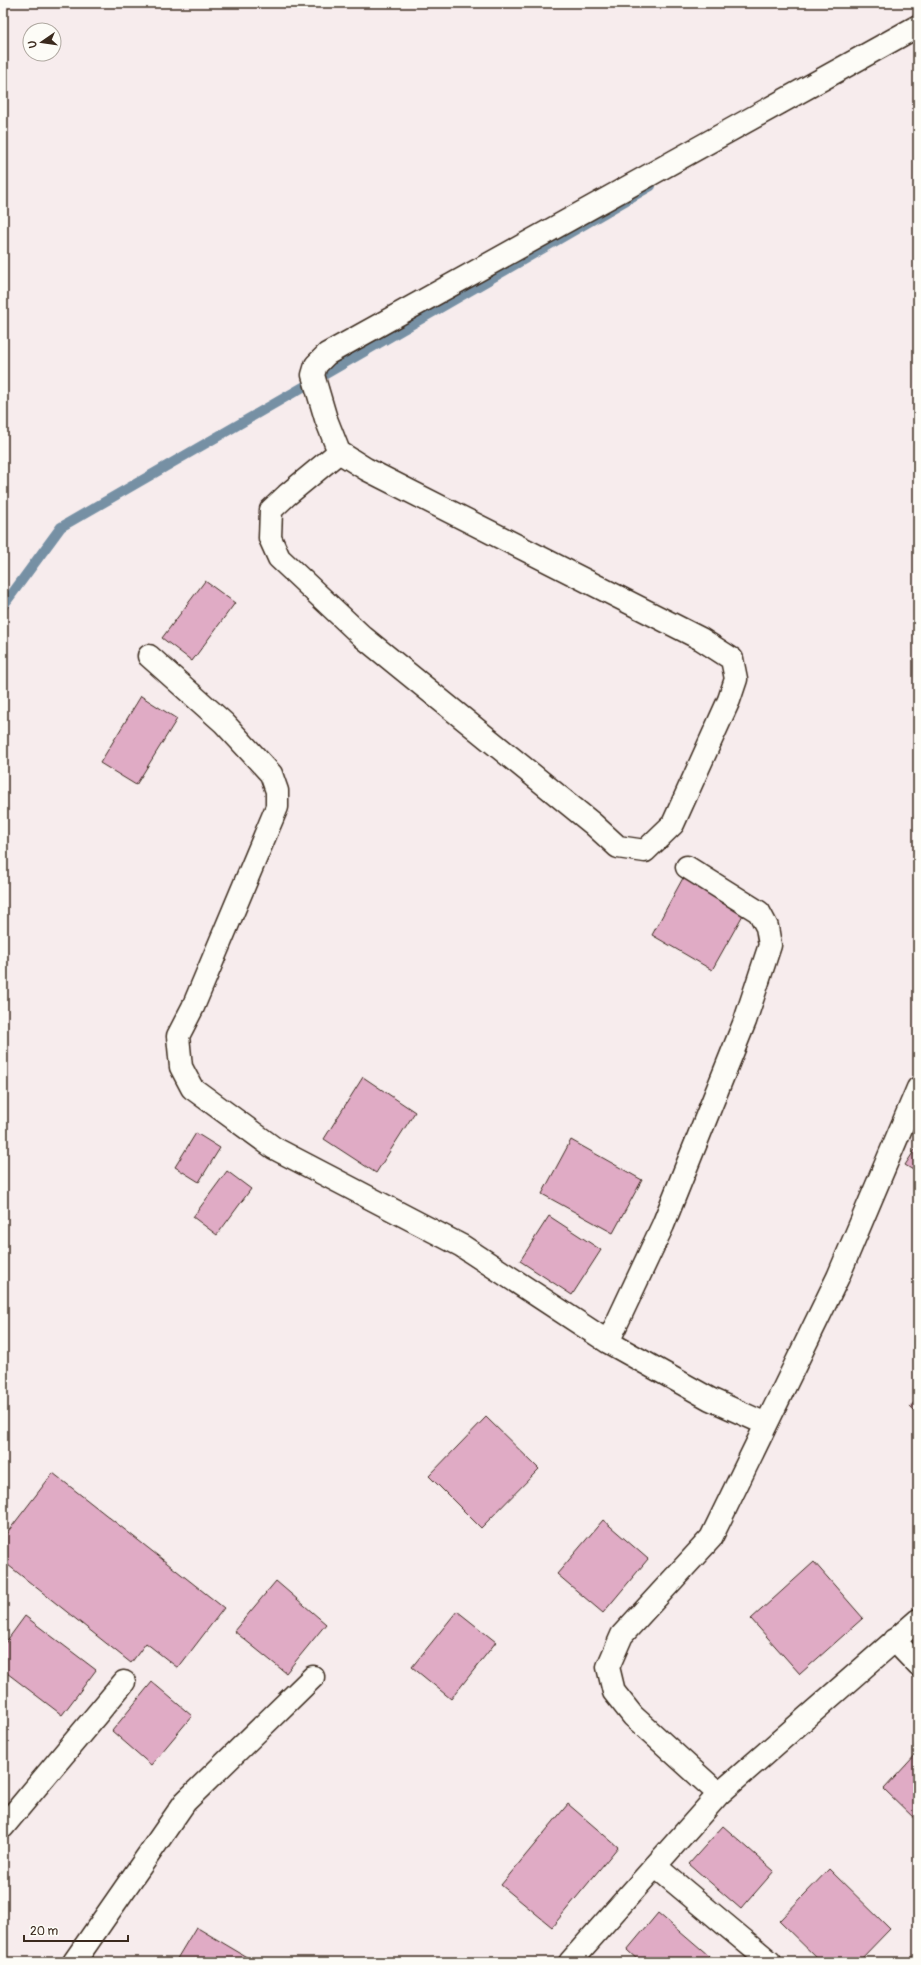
<svg xmlns="http://www.w3.org/2000/svg" width="921" height="1965" font-family="Pangolin,sans-serif">
<rect width="100%" height="100%" fill="#f7eced"/>
<filter id="ink" filterUnits="userSpaceOnUse"><feTurbulence type="fractalNoise" baseFrequency=".025" numOctaves="2"/><feDisplacementMap in="SourceGraphic" scale="8" xChannelSelector="R" yChannelSelector="G"/><feConvolveMatrix kernelMatrix="1 2 1 2 8 2 1 2 1" color-interpolation-filters="sRGB"/></filter>
<g filter="url(#ink)">
<g fill="none" stroke-linecap="round" stroke-linejoin="round">
<!-- stream -->
<path stroke="#7690a4" stroke-width="10" d="M3 606 61 527 651 186"/>
</g>
<!-- building -->
<path fill="#e0abc5" stroke="#3b2a1e" d="M205 581 235 603 192 661 162 638Z
M141 696 177 719 136 785 100 763Z
M683 878 744 913 712 970 652 935Z
M363 1077 415 1112 376 1173 324 1139Z
M196 1133 220 1148 199 1182 175 1167Z
M571 1140 642 1180 613 1233 542 1194Z
M918 1145V1173L905 1165Z
M227 1171 251 1189 217 1235 193 1217Z
M549 1216 601 1250 572 1295 520 1261Z
M918 1398V1415L910 1407Z
M486 1417 539 1469 481 1528 429 1476Z
M53 1473 224 1608 178 1668 146 1643 131 1663 3 1561V1538Z
M603 1520 648 1559 603 1613 557 1574Z
M814 1562 863 1618 800 1674 751 1619Z
M276 1581 326 1624 286 1673 234 1631Z
M457 1611 496 1642 451 1699 412 1667Z
M25 1616 96 1670 62 1715 3 1670V1646Z
M152 1682 192 1716 151 1765 112 1731Z
M918 1752V1822L884 1789Z
M568 1804 618 1847 552 1927 501 1885Z
M723 1826 774 1871 741 1909 689 1864Z
M829 1869 890 1929 858 1962H821L779 1921Z
M658 1913 715 1962H640L627 1950Z
M196 1927 255 1962H175Z"/>
<g fill="none" stroke-linecap="round" stroke-linejoin="round">
<defs>
<path id="minor" d="M339 452 287 495 271 510 270 538 279 558 363 637 593 824 618 847 645 851 673 824 729 700 736 679 732 659 701 639 366 469 339 452 326 419 313 375 316 365 327 354 918 26
M149 656 224 723 271 774 277 791V807L193 1007 178 1036 181 1067 192 1088 274 1148 462 1246 608 1342 710 1399 766 1424
M608 1342 663 1225 745 1021 770 945 767 927 759 912 687 867
M894 1640 918 1665
M719 1794 633 1716 614 1692 608 1667 622 1635 711 1538 838 1277 918 1088
M3 1827 124 1682
M655 1866 770 1962
M74 1962 185 1802 313 1677
M570 1962 719 1794 918 1620"/>
</defs>
<!-- minor casing -->
<use href="#minor" stroke="#3b2a1e" stroke-width="25"/>
<!-- minor -->
<use href="#minor" stroke="#fdfcf7" stroke-width="22"/>
</g>
</g>
<!-- margin -->
<rect width="921" height="1965" fill="none" stroke="#fdfcf7" stroke-width="16"/>
<rect x="8" y="8" width="905" height="1949" fill="none" stroke="#3b2a1e" stroke-width="1.5" filter="url(#ink)"/>
<!-- north arrow -->
<g transform="translate(42 42) rotate(257)"><circle r="19" fill="#fdfcf7" stroke="#afa8a0"/>
<path d="M0-3L7 15L0 10L-7 15Z" fill="#3b2a1e"/>
<text y="-6" font-size="11" font-weight="bold" text-anchor="middle" fill="#3b2a1e">U</text>
</g>
<!-- scale -->
<path d="M24 1935v6h104v-6" fill="none" stroke="#3b2a1e" stroke-width="2"/>
<text x="30" y="1935" font-size="12" fill="#3b2a1e" stroke="#fdfcf7" stroke-width="3" paint-order="stroke">20 m</text>
</svg>
